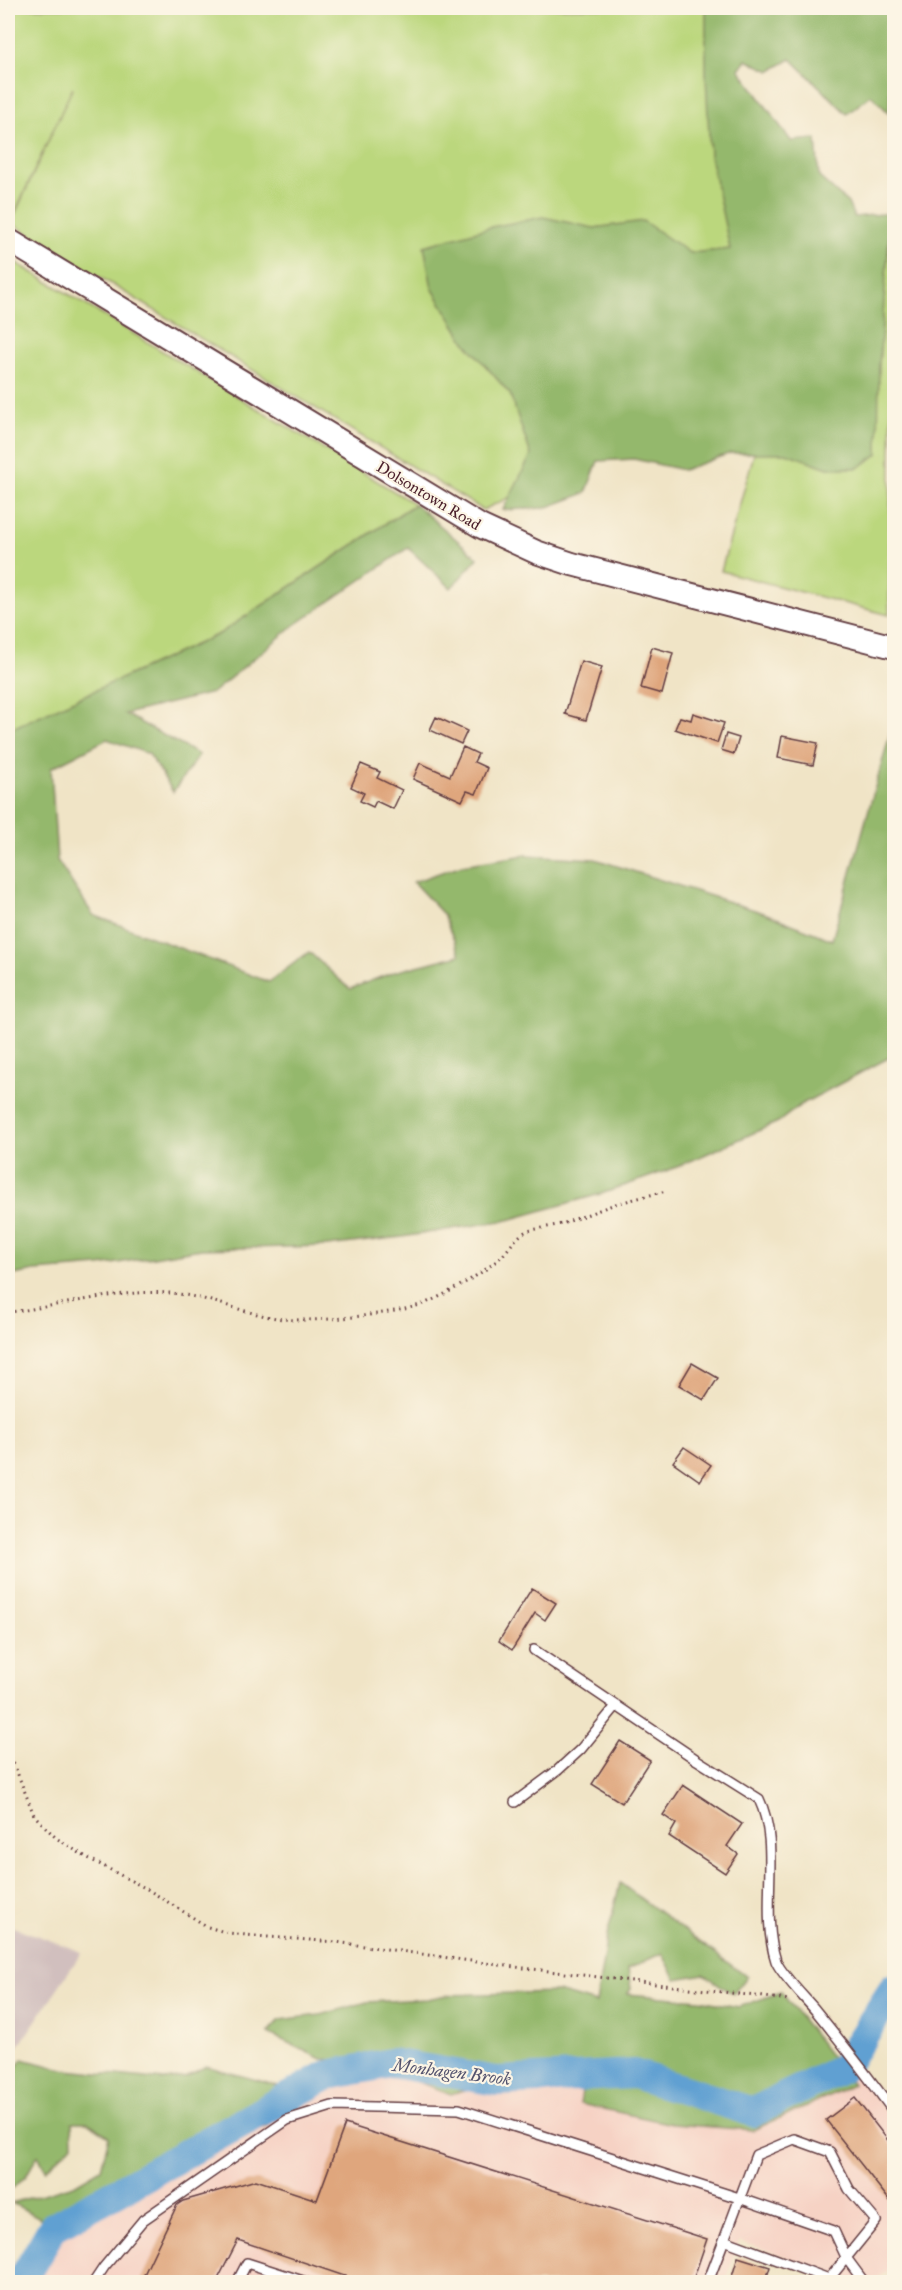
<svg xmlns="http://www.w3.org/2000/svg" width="902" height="2290" font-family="'IM FELL Great Primer',serif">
<rect width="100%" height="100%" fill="#fcf5e5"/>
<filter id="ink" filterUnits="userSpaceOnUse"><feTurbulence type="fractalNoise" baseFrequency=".0167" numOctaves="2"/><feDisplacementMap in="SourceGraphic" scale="12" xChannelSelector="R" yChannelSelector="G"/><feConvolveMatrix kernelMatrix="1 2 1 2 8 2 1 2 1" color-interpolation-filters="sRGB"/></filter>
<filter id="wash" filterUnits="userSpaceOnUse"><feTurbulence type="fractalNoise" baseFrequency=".008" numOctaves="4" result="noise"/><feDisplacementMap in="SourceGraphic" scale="24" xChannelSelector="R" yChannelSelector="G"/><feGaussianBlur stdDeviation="1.35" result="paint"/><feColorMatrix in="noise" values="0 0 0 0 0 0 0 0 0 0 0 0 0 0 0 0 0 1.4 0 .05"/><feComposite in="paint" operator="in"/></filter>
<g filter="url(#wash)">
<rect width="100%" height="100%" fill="#f0e4c6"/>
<!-- built -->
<path fill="#f6d2c4" d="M397 2062 504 2080 640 2073 759 2112 852 2067 894 2122V2266L872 2282H859L739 2241 725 2282H29L62 2224 276 2108 335 2073Z"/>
<!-- industrial -->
<path fill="#d1bfbe" d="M8 1925 82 1952 8 2062Z"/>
<!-- green -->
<path fill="#bbd77d" stroke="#827b54" stroke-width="1.5" d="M8 8H722L752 232 894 223 889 615 721 571 803 280 592 458 483 510 11 223 73 87 10 223 8 221Z
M8 258 55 286 415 504 219 634 8 731Z"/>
<!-- forest -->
<path fill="#94b86c" stroke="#6f6c4c" stroke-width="1.5" d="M706 8H894V38L889 113 871 95 847 114 791 59 770 71 746 60 739 69 791 141 816 139 819 177 848 203 854 217 891 213 879 366 878 454 858 468H828L786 453H731L683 470 634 459 598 461 586 493 545 508 503 510 531 455 510 394 465 342 432 288 424 246 491 227 543 217 594 228 643 221 690 253 730 249 710 156 706 76Z
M415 504 478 558 451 588 408 548 292 627 212 693 125 714 199 755 173 792 149 754 107 739 51 768 57 860 93 915 269 982 309 952 350 989 394 972 460 955 443 914 413 882 462 865 526 855 595 859 764 913 832 940 894 720V1055L802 1104 778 1122 677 1167 604 1193 508 1220 402 1237 327 1246 201 1249 100 1266 35 1271 8 1276V730L219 634Z
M620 1883 747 1977 733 1994 704 1974 676 1979 662 1953 628 1969 631 1989 627 1994 699 2000 739 2007 781 1992 853 2085 753 2130 672 2124 580 2104 585 2072 551 2070 476 2086 451 2094 362 2062 321 2059 268 2033 280 2020 320 2015 367 2002 427 1999 447 1995 558 1992 596 2003 607 1936Z
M22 2059 67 2070 165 2080 185 2077 206 2066 289 2089 267 2127 227 2133 165 2166 117 2205 68 2233 12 2203 74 2185 101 2169 109 2136 87 2122H72L73 2144 45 2170 38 2155 26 2176 13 2188 8 2186V2080Z"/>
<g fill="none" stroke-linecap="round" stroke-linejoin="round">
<!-- river -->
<path stroke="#60a0d2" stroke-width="30" d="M21 2282 53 2227 328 2075 391 2063 497 2081 634 2074 753 2112 842 2069 894 1988"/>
</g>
<g id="blocks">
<!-- building -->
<path fill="#dfa67d" d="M652 647 673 653 662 694 641 688Z
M581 661 602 667 586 720 565 714Z
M693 713 724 723 717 743 675 729 680 717 691 720Z
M436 717 467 731 461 744 430 730Z
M726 734 739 738 734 754 721 750Z
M782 736 818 743 813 765 778 758Z
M463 747 478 754 474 762 487 768 476 794 467 791 462 801 413 779 420 763 450 776Z
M361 764 380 772 377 778 402 790 393 809 376 801 373 807 360 801 364 793 351 787Z
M692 1363 718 1378 704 1400 679 1385Z
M684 1447 711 1465 700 1481 673 1462Z
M532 1588 556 1603 545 1620 535 1613 512 1650 499 1641Z
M620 1741 650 1760 622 1803 592 1784Z
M683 1785 742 1824 727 1846 738 1854 725 1873 669 1836 676 1824 663 1815Z
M855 2098 894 2148V2206L826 2120Z
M345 2124 707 2239 692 2283H365L238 2240 216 2283H140L177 2205 183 2201 256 2180 317 2200Z
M738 2257 770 2267 765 2283H730Z"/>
</g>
</g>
<g filter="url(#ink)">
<use href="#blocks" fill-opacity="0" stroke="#633d42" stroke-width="1.5"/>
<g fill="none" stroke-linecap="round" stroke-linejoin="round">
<defs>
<path id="service" d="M534 1650 697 1760 759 1799C782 1847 759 1909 776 1961 780 1973 807 2000 816 2011 843 2044 869 2078 894 2112
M515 1802 558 1770 581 1749 616 1706
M794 2139 830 2152 849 2189 876 2221 829 2279 724 2240 756 2155Z
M94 2282 104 2267 143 2220 287 2120 332 2106 459 2109 739 2198 834 2231 847 2259 864 2282
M237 2282 247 2263 306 2282
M708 2282 724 2240"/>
<path id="tertiary" d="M8 240 480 526 536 552 572 564 894 647"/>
</defs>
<!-- service casing -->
<use href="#service" stroke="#633d42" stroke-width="12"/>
<!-- tertiary casing -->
<use href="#tertiary" stroke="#633d42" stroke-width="26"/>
<!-- path -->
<path stroke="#633d42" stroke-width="3" stroke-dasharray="1.5 4.5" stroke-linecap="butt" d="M8 1312C61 1307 116 1289 170 1293 206 1296 240 1312 276 1318 308 1324 388 1315 420 1305 441 1298 486 1272 502 1256 510 1248 516 1236 527 1231L562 1224 615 1204 666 1191
M9 1752 34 1815 56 1838 86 1857 147 1889 208 1927 228 1933 255 1936 336 1942 499 1965 789 2000"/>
<!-- service -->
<use href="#service" stroke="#fff" stroke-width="9"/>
<!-- tertiary -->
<use href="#tertiary" stroke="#fff" stroke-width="22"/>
</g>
</g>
<g text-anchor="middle" stroke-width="4.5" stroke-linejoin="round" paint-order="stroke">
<!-- street labels -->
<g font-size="16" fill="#4a1f2b" stroke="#fcf5e5">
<text transform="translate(429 495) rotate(31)" y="6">Dolsontown Road</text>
</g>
<!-- water labels -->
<g font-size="18" font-style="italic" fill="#53536e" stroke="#fcf5e5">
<text transform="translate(452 2072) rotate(7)" y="6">Monhagen Brook</text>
</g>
</g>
<!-- margin -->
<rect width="902" height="2290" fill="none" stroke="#fcf5e5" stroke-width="30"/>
</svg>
